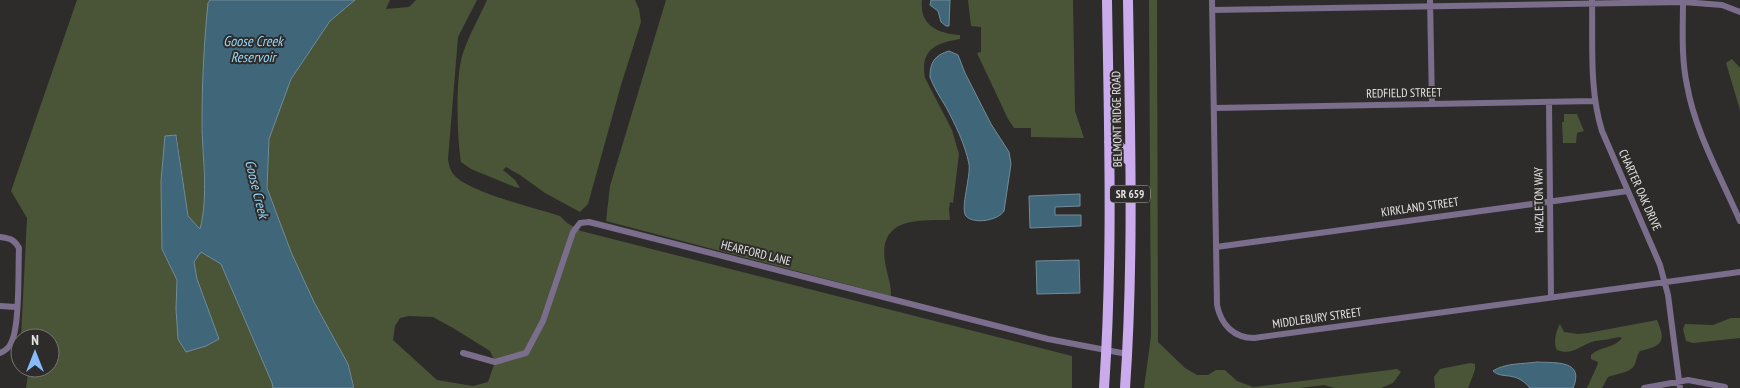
<svg xmlns="http://www.w3.org/2000/svg" width="1740" height="388" font-family="'PT Sans Narrow',sans-serif">
<rect width="100%" height="100%" fill="#2e2c2a"/>
<!-- green -->
<path fill="#495536" fill-rule="evenodd" d="M77 0H210L208 3 202 122 205 212 200 230 188 216 177 136H165L162 249 177 280 176 309 178 339 186 352 219 339 197 279 194 261 201 252 221 264 272 383 273 388H26L28 374 27 368H50V338H21L27 218 11 191Z
M355 0H390L386 9 409 7 416 0H477L458 37 448 159C449 165 450 171 455 176 472 193 535 208 560 216L567 223 581 231 1072 356V388H355L348 364 314 302 291 252 267 188 269 139 291 79 330 21ZM409 316 433 317 453 328 490 351 495 362 488 382 473 386 437 380 393 340 395 326 400 318Z
M487 0H635L639 9 641 22 621 85 588 204 580 212 545 193 520 175 506 167 503 170 515 180 520 188 515 187 471 169 461 162C457 138 455 76 463 53 469 35 479 18 487 0Z
M666 0H922C919 25 938 34 960 35V39C935 43 920 50 925 78L952 130 959 154 953 203 950 202 949 209 950 220C919 220 878 217 885 262 887 276 891 281 891 296L606 221 610 186Z
M968 0H1073L1075 111 1084 138 1031 137V128H1014L1008 119 977 53 981 52V27L971 26Z
M1149 0H1157L1158 342 1185 368 1197 375H1208L1216 370H1225L1237 381 1253 387 1397 369 1401 372 1393 383 1381 388H1335L1324 385 1299 388H1144L1151 336Z
M1732 59 1740 68V110L1726 63Z
M1564 114H1577L1584 131 1577 133 1576 143H1563L1562 122H1564Z
M1731 318H1740V338L1693 343 1686 341 1683 329 1685 324 1713 325Z
M1657 320C1667 343 1661 346 1640 351 1636 356 1637 361 1634 366 1630 373 1615 374 1608 377L1602 388H1587L1597 366 1598 362 1591 359V355C1601 346 1613 349 1622 338L1619 337C1611 339 1603 340 1595 341 1580 345 1573 356 1557 350 1553 343 1556 331 1560 324L1564 332 1578 334 1588 333Z
M1470 363 1475 364V370L1468 388H1435L1434 377 1440 369Z"/>
<!-- water -->
<path fill="#406679" stroke="#728c99" d="M210 0H355L330 21 291 79 269 139 267 188 291 252 314 302 348 364 354 388H273L272 383 221 264 201 252 194 262 197 279 219 339 206 346 186 352 178 339 176 309 177 280 162 249 161 181 165 136 176 135 188 216 200 229C209 195 202 157 202 122 202 82 204 42 208 3Z
M931 0H950L949 26H946L941 22 938 11 930 5Z
M949 51 958 55 965 73 991 124 1009 152 1011 164 1004 211C999 220 974 225 966 216 960 209 971 176 969 164 965 144 955 124 946 107 940 97 934 88 930 77 930 62 935 55 949 51Z
M1080 194V206L1055 207V215H1081V226L1030 228 1029 196Z
M1079 260 1080 293 1037 294 1036 261Z
M1537 362C1556 363 1585 360 1573 388H1530C1515 370 1503 380 1493 371 1504 363 1524 364 1537 362Z"/>
<g fill="none" stroke-linecap="round" stroke-linejoin="round">
<!-- street -->
<path stroke="#7b6d8c" stroke-width="6" d="M1212 0 1217 305C1221 325 1234 338 1254 338L1740 272
M1430 0 1432 103
M1592 0C1593 44 1589 89 1602 131L1660 265 1668 295 1680 388
M1683 0C1683 28 1681 57 1687 85 1695 132 1721 177 1740 221
M1212 10 1683 2 1722 5 1740 12
M1549 102 1551 297
M1214 108 1595 101
M0 237C9 238 14 239 19 248 18 269 20 327 11 343 9 348 5 351 0 353
M1216 247 1628 191
M0 306 16 307
M463 353 495 362 526 353 543 321 573 232 580 223 589 222 1048 339 1127 354
M1644 388 1688 380 1725 387"/>
<!-- primary -->
<path stroke="#caaced" stroke-width="10" d="M1109 142C1120 145 1125 149 1128 160
M1104 388C1113 259 1109 129 1107 0
M1125 388C1134 259 1130 129 1128 0"/>
</g>
<g text-anchor="middle" stroke-width="4" stroke-linejoin="round" paint-order="stroke">
<!-- shield labels -->
<rect fill="#2e2c2a" stroke="#afadac" stroke-width="1" x="1110" y="185.5" width="40" height="17" rx="4"/>
<g font-size="11" font-weight="bold" fill="#e6e4e3">
<text x="1130" y="198">SR 659</text>
</g>
<!-- street labels -->
<g font-size="12" fill="#e6e4e3" stroke="#2e2c2a">
<text transform="translate(1404 93) rotate(-1)" y="4">REDFIELD STREET</text>
<text transform="translate(1117 119) rotate(-91)" y="4">BELMONT RIDGE ROAD</text>
<text transform="translate(1640 190) rotate(66)" y="4">CHARTER OAK DRIVE</text>
<text transform="translate(1539 200) rotate(-91)" y="4">HAZLETON WAY</text>
<text transform="translate(1420 207) rotate(-8)" y="4">KIRKLAND STREET</text>
<text transform="translate(756 253) rotate(14)" y="4">HEARFORD LANE</text>
<text transform="translate(1317 318) rotate(-8)" y="4">MIDDLEBURY STREET</text>
</g>
<!-- water labels -->
<g font-size="14" font-style="italic" fill="#93d5f8" stroke="#2e2c2a">
<text x="253" y="46">Goose Creek<tspan x="253" dy="16">Reservoir</tspan></text>
<text transform="translate(257 189) rotate(76)" y="5">Goose Creek</text>
</g>
</g>
<!-- north arrow -->
<g transform="translate(35 353)"><circle r="24" fill="#2e2c2a" stroke="#787674"/>
<path d="M0-4L9 19L0 12L-9 19Z" fill="#87bbfb"/>
<text y="-8" font-size="14" font-weight="bold" text-anchor="middle" fill="#e6e4e3">N</text>
</g>
</svg>
